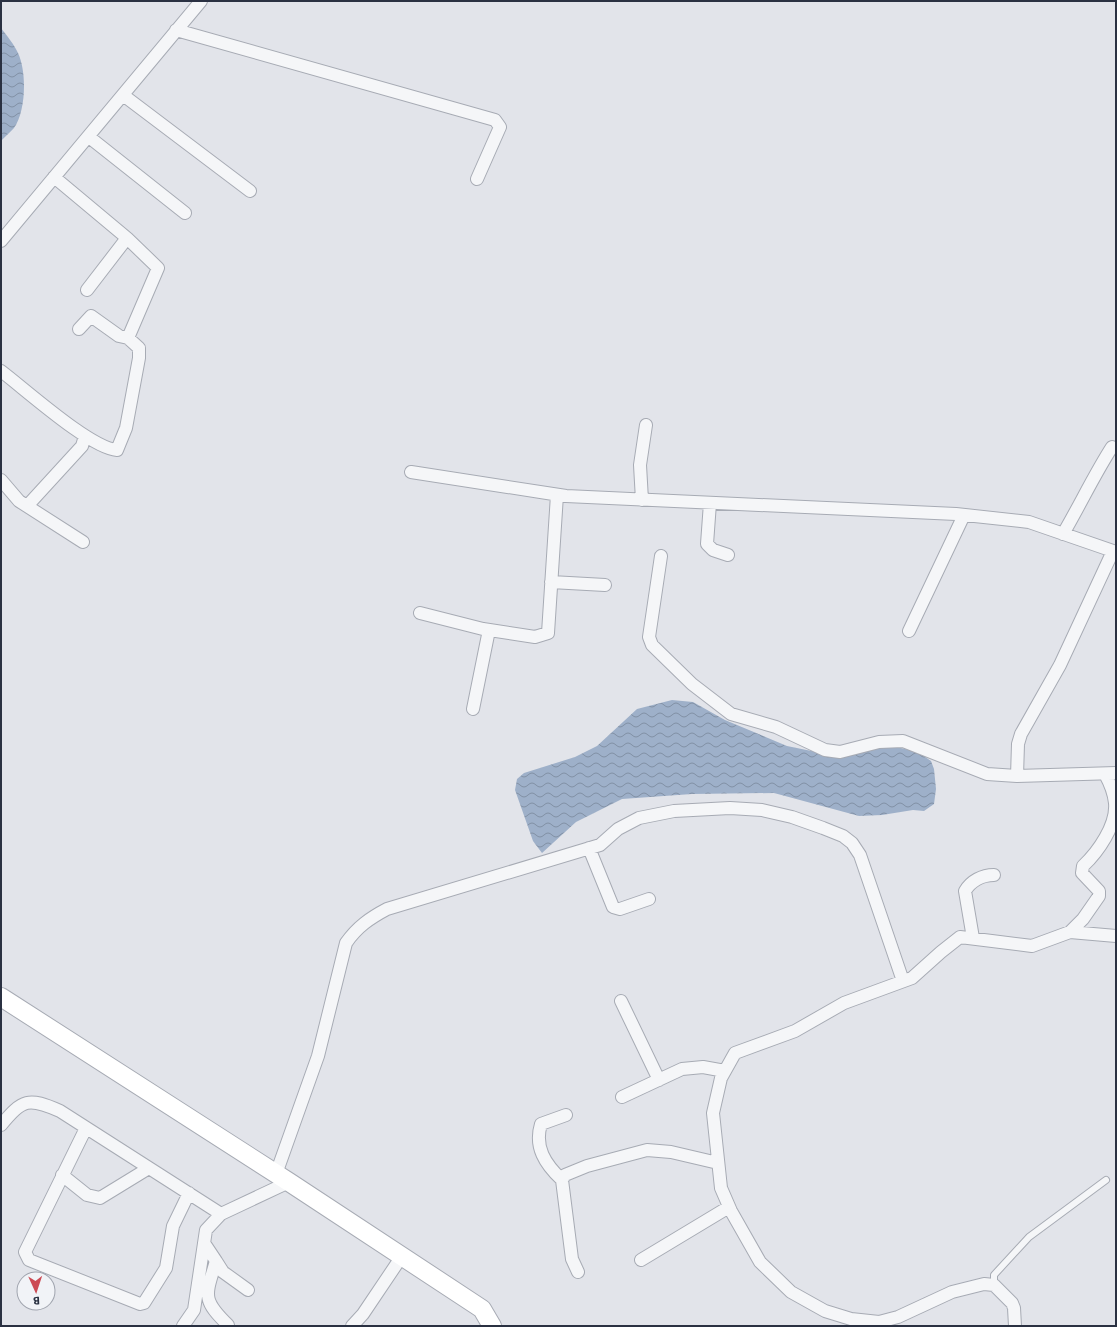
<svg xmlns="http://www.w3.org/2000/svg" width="1117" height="1327" font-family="Signika,sans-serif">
<defs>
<pattern id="water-waves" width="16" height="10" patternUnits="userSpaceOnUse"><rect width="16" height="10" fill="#9eb0c9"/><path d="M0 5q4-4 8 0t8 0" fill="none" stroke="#8190a5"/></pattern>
</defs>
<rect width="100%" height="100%" fill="#e2e4ea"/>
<!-- water -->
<path fill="url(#water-waves)" d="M1 28C7 36 14 44 18 53 27 72 26 111 14 128 10 132 5 137 1 141Z
M672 700 693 702 725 720 787 746 836 756 888 745 918 752 931 761 934 769 936 789 934 804 924 811 913 810 882 815 859 816 774 793 692 794 622 799 576 822 542 853 533 841 515 790 517 779 524 773 575 757 597 746 637 709Z"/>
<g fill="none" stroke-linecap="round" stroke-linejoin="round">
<defs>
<path id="service" d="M994 1285V1275L1029 1237 1106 1180"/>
<path id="minor" d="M176 30 495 120 500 127 477 179
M123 95 250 191
M89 137 185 213
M54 177 127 238 87 290
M1 241 201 1
M79 329 91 316 119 336 128 338 158 268 127 238
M1 371C25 389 90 448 117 450L126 428 139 358V348L128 338
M411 472 566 496 956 514 1029 522 1116 552
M1 480 19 501 83 542
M642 500 640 465 646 425
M710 503 707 544 713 550 728 555
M28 505 82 446 85 436
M1063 534C1080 505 1094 475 1112 447
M661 556 649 637 652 645 692 684 731 714 776 727 825 750 840 752 879 742 903 741 987 774 1017 776 1116 773
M551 582 605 585
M420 613 483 629 535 637 548 633 557 495
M909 631 964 515
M473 709 489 630
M1017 776 1018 744 1021 734 1060 665 1113 551
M589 848 613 907 620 909 649 899
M1070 932 1083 919 1099 896V891L1082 873 1083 866C1098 852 1117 825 1115 803 1114 793 1110 783 1105 774
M973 938 965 891C971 881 982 875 994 875
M621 1001 659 1080
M622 1097 682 1069 703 1067 725 1071
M1 1125C23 1099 28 1097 60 1111L221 1214
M86 1128 25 1252 29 1260 140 1304 144 1303 166 1268 173 1226 189 1193
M276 1174 318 1056 346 943C357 927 370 918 387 909L600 845 618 829 639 818 674 811 730 808 762 810 792 817 823 828 843 836 852 843 860 855 903 981
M62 1175 87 1195 100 1198 149 1168
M562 1180C545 1164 534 1147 541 1124L566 1115
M204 1243 216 1261C206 1295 201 1299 228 1325
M641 1260 729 1207
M216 1261 223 1272 248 1290
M578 1272 572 1259 562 1180 565 1175 587 1166 647 1150 671 1152 718 1163
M183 1326 194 1310 206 1230 221 1214 289 1182
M352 1326 363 1314 402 1256
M1015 1326 1014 1308 1012 1303 994 1285 984 1284 952 1292 898 1317 879 1322 851 1319 825 1311 791 1292 760 1262 731 1211 721 1188 713 1113 721 1078 735 1053 795 1031 844 1003 912 978 941 952 960 937 1032 946 1070 932 1116 936"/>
<path id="secondary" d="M1 997 289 1182 482 1309 492 1326"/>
</defs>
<!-- service casing -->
<use href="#service" stroke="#a7abb4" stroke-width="8"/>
<!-- minor casing -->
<use href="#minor" stroke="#a7abb4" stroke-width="14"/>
<!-- secondary casing -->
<use href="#secondary" stroke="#a7abb4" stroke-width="20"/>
<!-- service -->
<use href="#service" stroke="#f5f6f8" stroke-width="6"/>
<!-- minor -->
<use href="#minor" stroke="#f5f6f8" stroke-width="12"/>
<!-- secondary -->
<use href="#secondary" stroke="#fff" stroke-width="18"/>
</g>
<!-- border -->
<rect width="1117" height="1327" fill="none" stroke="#2a3142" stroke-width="4"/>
<!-- north arrow -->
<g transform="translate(36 1291) rotate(177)"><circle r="19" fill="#f1f3f7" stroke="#a1a5af"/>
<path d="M0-3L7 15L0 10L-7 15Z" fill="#cc4a54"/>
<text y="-6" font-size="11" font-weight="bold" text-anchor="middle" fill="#2a3142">B</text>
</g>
</svg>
